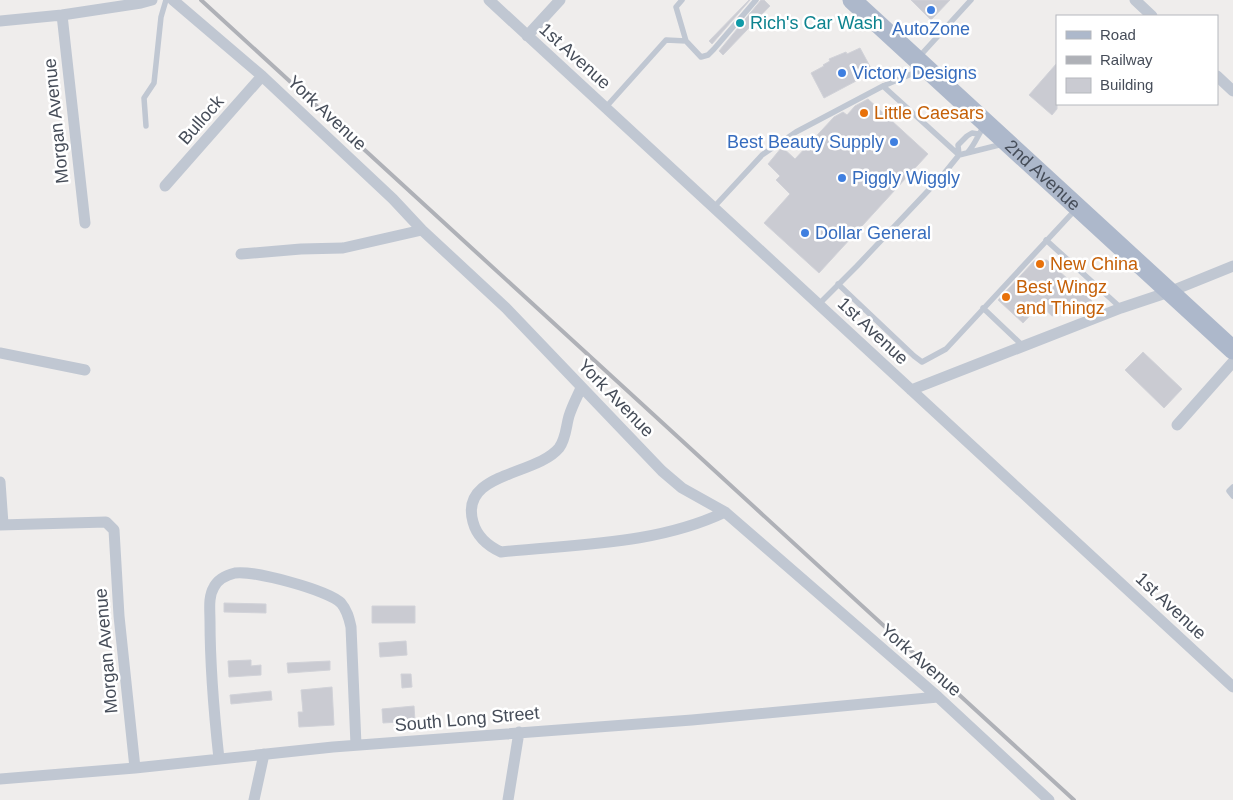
<svg xmlns="http://www.w3.org/2000/svg" width="1233" height="800" font-family="Helvetica,sans-serif">
<rect width="100%" height="100%" fill="#efedec"/>
<!-- building -->
<path fill="#cacbd2" stroke="#d1d2d8" d="M749 0H750L712 44 709 41Z
M761 0H764L770 6 723 55 719 51Z
M911 0H950L931 20Z
M860 48 873 72 824 98 811 73 824 66 823 65 830 61 829 59 846 52 847 54Z
M1057 63V109L1052 115 1029 95Z
M868 99 928 154 819 273 764 223 790 194 776 180 780 176 768 164 782 147 795 159 834 117 843 112 847 115 855 106Z
M1047 260 1092 301 1052 316 1040 305 1023 323 998 300 1034 261Z
M1143 352 1182 389 1164 408 1125 370Z
M224 603 266 604V613L224 612Z
M372 606H415V623H372Z
M406 641 407 655 380 657 379 643Z
M251 660V666L261 665V675L229 677 228 661Z
M330 661V670L288 673 287 663Z
M401 674H411L412 687 402 688Z
M332 687 334 725 299 727 298 712H303L301 690Z
M271 691 272 700 231 704 230 695Z
M414 706 415 721 383 723 382 709Z"/>
<g fill="none" stroke-linecap="round" stroke-linejoin="round">
<!-- lane -->
<path stroke="#c0c7d2" stroke-width="5.5" d="M682 0 676 7 686 41 701 57 708 55 714 49 756 0
M918 58 971 0
M883 86 959 155
M606 107 666 40 686 41
M146 126 144 98 154 83 161 17 166 0
M968 152C976 143 978 134 985 125
M959 155 958 145 967 136 972 133 978 134
M714 207 762 155 796 132 883 86 921 70
M1046 240 1121 308
M838 284 914 356 922 362 946 349 1076 209
M819 304 857 266 942 176 959 155 1003 144
M983 308 1023 346
M1233 487 1229 491 1233 496"/>
<!-- street -->
<path stroke="#c0c7d2" stroke-width="11" d="M173 0 262 76 393 199 422 230 506 308 662 471 682 488 725 512 938 697 1049 800
M489 0 1233 687
M1135 0 1152 16
M62 15 85 223
M0 21 62 15 141 3 152 0
M527 36 560 0
M1217 76 1233 91
M165 186 262 76
M241 254 301 249 343 248 422 230
M0 353 85 370
M581 388C577 397 572 406 569 416 566 426 566 439 559 448 536 476 459 472 473 522 477 537 488 546 501 552 575 544 656 545 725 512
M911 390 1121 308 1169 292 1233 266
M1177 425 1233 362
M0 482 3 524
M0 525 106 522 114 530 119 616 135 768
M219 759C214 713 210 667 210 621 210 610 208 597 214 587 218 579 227 575 235 573 253 570 328 590 341 603 347 610 349 618 351 627L356 745
M0 779 135 768 333 747 692 720 938 697
M254 800 264 754
M508 800 519 732"/>
<!-- primary -->
<path stroke="#adb8cb" stroke-width="19" id="s1" d="M852 0 1233 350"/>
<!-- rail -->
<path stroke="#afb1b7" stroke-width="4" d="M201 0 1074 800"/>
</g>
<!-- markers -->
<g fill="#3f7fe0" stroke="#fff" stroke-width="2">
<circle cx="931" cy="10" r="5"/>
<circle cx="842" cy="73" r="5"/>
<circle cx="894" cy="142" r="5"/>
<circle cx="842" cy="178" r="5"/>
<circle cx="805" cy="233" r="5"/>
</g>
<circle fill="#0f9aa8" stroke="#fff" stroke-width="2" cx="740" cy="23" r="5"/>
<g fill="#e8710a" stroke="#fff" stroke-width="2">
<circle cx="864" cy="113" r="5"/>
<circle cx="1040" cy="264" r="5"/>
<circle cx="1006" cy="297" r="5"/>
</g>
<g text-anchor="middle" stroke-width="5" stroke-linejoin="round" paint-order="stroke">
<!-- culture labels -->
<g font-size="18" fill="#0d838f" stroke="#fff" text-anchor="start">
<text x="750" y="29">Rich's Car Wash</text>
</g>
<!-- shop labels -->
<g font-size="18" fill="#366cbe" stroke="#fff" text-anchor="start">
<text x="931" y="35" text-anchor="middle">AutoZone</text>
<text x="852" y="79">Victory Designs</text>
<text x="884" y="148" text-anchor="end">Best Beauty Supply</text>
<text x="852" y="184">Piggly Wiggly</text>
<text x="815" y="239">Dollar General</text>
</g>
<!-- street labels -->
<g font-size="18" fill="#464d59" stroke="#fff">
<text transform="translate(575 56) rotate(42)" y="6">1st Avenue</text>
<text transform="translate(327 113) rotate(43)" y="6">York Avenue</text>
<text transform="translate(201 120) rotate(-49)" y="6">Bullock</text>
<text transform="translate(56 121) rotate(-96)" y="6">Morgan Avenue</text>
<text dy="6" stroke="none"><textPath href="#s1" startOffset="259">2nd Avenue</textPath></text>
<text transform="translate(873 331) rotate(43)" y="6">1st Avenue</text>
<text transform="translate(616 398) rotate(46)" y="6">York Avenue</text>
<text transform="translate(1171 606) rotate(43)" y="6">1st Avenue</text>
<text transform="translate(106 651) rotate(-95)" y="6">Morgan Avenue</text>
<text transform="translate(921 660) rotate(41)" y="6">York Avenue</text>
<text transform="translate(467 719) rotate(-5)" y="6">South Long Street</text>
</g>
<!-- food labels -->
<g font-size="18" fill="#c56008" stroke="#fff" text-anchor="start">
<text x="874" y="119">Little Caesars</text>
<text x="1050" y="270">New China</text>
<text x="1016" y="293">Best Wingz<tspan x="1016" dy="21">and Thingz</tspan></text>
</g>
</g>
<!-- legend -->
<rect x="1056" y="15" width="162" height="90" fill="#ffffff" stroke="#b5b8bd"/>
<rect x="1066" y="31" width="25" height="8" fill="#adb8cb" stroke="#b5b8bd"/>
<text x="1100" y="40" font-size="15" fill="#464d59">Road</text>
<rect x="1066" y="56" width="25" height="8" fill="#afb1b7" stroke="#b5b8bd"/>
<text x="1100" y="65" font-size="15" fill="#464d59">Railway</text>
<rect x="1066" y="78" width="25" height="15" fill="#cacbd2" stroke="#b5b8bd"/>
<text x="1100" y="90" font-size="15" fill="#464d59">Building</text>
</svg>
